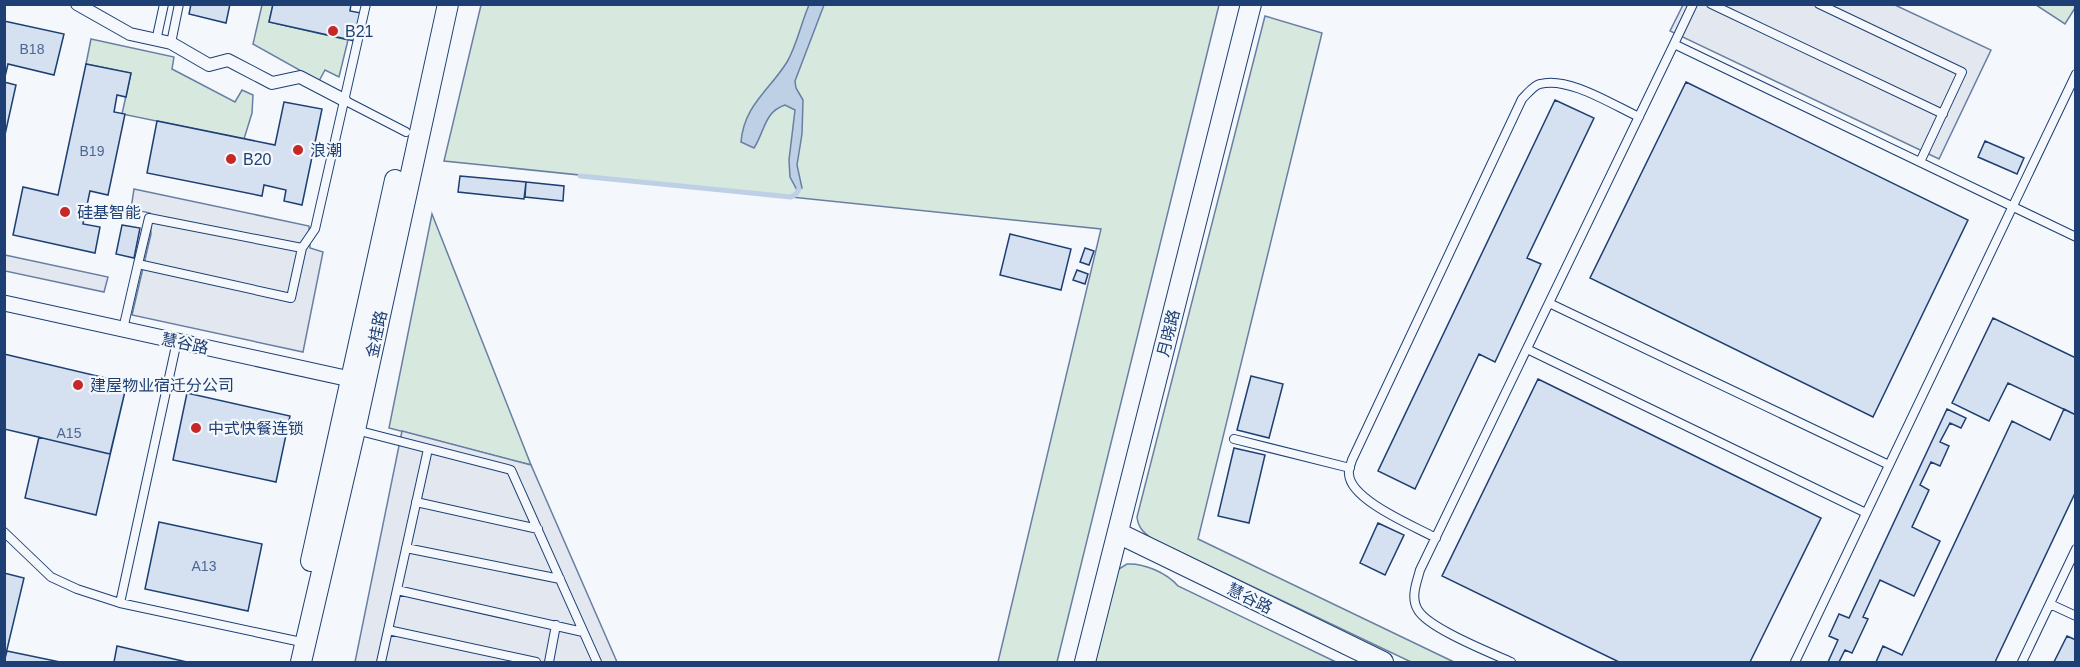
<svg xmlns="http://www.w3.org/2000/svg" width="2080" height="667" font-family="Arial,'Noto Sans SC',sans-serif">
<rect width="100%" height="100%" fill="#f4f7fb"/>
<!-- green -->
<path fill="#d7e8df" stroke="#687fa3" stroke-width="1.5" d="M262 5H273L269 22 348 40 339 77 325 70 319 81 253 44Z
M481 5H1219L1057 662H998L1101 229 444 161Z
M2036 5H2075V8L2065 24Z
M1265 16 1322 33 1198 539 1454 662H1411L1151 538C1143 532 1138 527 1137 517Z
M91 39 174 57 172 69 235 102 242 90 253 95 252 113 244 139 122 114 131 73 86 64Z
M432 214 531 465 389 428Z
M1127 564C1144 563 1167 573 1178 586L1336 662H1092L1114 572Z"/>
<!-- parking -->
<path fill="#e3e8f0" stroke="#687fa3" stroke-width="1.5" d="M1683 5H1895L1991 50 1939 159 1670 31Z
M134 189 309 226 310 248 323 252 303 352 132 315 151 234 150 213 131 209Z
M5 255 108 277 104 292 5 271Z
M402 431 531 465 617 662H355Z"/>
<!-- water -->
<path fill="#bed0e5" stroke="#687fa3" stroke-width="1.5" d="M809 5H824L795 81 796 88 803 100 802 134 797 165 802 188 797 190 790 177 789 160 795 110 785 105C764 112 765 131 754 148L741 142C744 105 769 91 787 62 797 45 801 23 809 5Z"/>
<g fill="none" stroke-linecap="round" stroke-linejoin="round">
<!-- stream -->
<path stroke="#bed0e5" stroke-width="5" d="M580 176 791 197 796 194 799 189"/>
</g>
<!-- building -->
<path fill="#d5e0f0" stroke="#1d3f73" stroke-width="1.5" d="M191 4H230L226 23 189 14Z
M273 4H351L350 11 361 13 355 41 269 22Z
M4 21 64 34 54 75 8 64 4 81Z
M86 64 131 73 126 97 117 95 114 112 125 114 108 195 90 191 83 224 100 227 95 253 13 235 23 187 58 195Z
M4 82 16 85 4 139Z
M1686 82 1968 220 1873 417 1590 278Z
M1555 100 1594 118 1527 258 1541 264 1495 362 1479 354 1415 489 1378 471Z
M284 102 322 109 302 205 284 201 286 190 264 185 262 196 147 173 157 121 275 145Z
M1985 141 2024 158 2017 174 1978 157Z
M460 176 526 182 524 199 458 192Z
M526 182 564 186 563 201 525 197Z
M122 225 140 228 134 258 116 254Z
M1010 234 1071 249 1061 290 1000 275Z
M1085 248 1094 251 1089 265 1080 262Z
M1077 270 1088 274 1085 284 1073 280Z
M1993 318 2076 358V415L2008 383 1989 421 1952 403Z
M4 354 127 383 96 515 25 498 39 437 4 429Z
M4 354 127 383 110 454 4 429Z
M1251 376 1283 384 1269 438 1237 430Z
M1538 379 1821 518 1750 662H1619L1442 576Z
M187 393 290 416 276 482 173 460Z
M1947 409 1966 418 1961 428 1950 423 1940 442 1949 446 1940 466 1931 462 1920 485 1929 490 1912 527 1940 541 1914 596 1880 580 1863 617 1868 619 1852 653 1845 650 1839 662H1828L1838 640 1829 636 1839 614 1849 618Z
M2064 409 2076 415V491L1995 662H1876L1883 646 1902 655 2012 421 2050 440Z
M1234 448 1265 455 1249 523 1218 516Z
M159 522 262 544 248 611 145 589Z
M1378 523 1404 535 1385 575 1360 563Z
M4 573 24 578 4 662Z
M2067 636 2076 640V662H2054Z
M117 646 187 662H114Z
M7 651 60 662H4Z"/>
<g fill="none" stroke-linecap="round" stroke-linejoin="round">
<defs>
<path id="service" d="M1711 4 1943 114
M1819 4 1962 72 1920 162
M156 41 164 4
M171 43 179 4
M1674 44 1693 4
M344 100 406 132
M302 248 149 218 138 264 291 298 302 248 315 229 366 4
M1549 303 1889 465
M123 329 138 264
M1527 349 1866 513
M356 430 511 470 597 662
M1234 439 1350 468
M416 502 538 529
M4 532 51 577 77 589 120 603 306 643
M1436 538C1414 526 1350 500 1349 474 1348 470 1351 464 1352 460L1522 99C1527 94 1534 85 1540 84 1568 76 1613 105 1639 117
M406 548 560 579
M397 590 583 632
M120 603 177 341
M2050 604 2076 616
M388 630 536 662
M381 662 428 449
M549 662 556 625
M1511 662C1491 653 1428 628 1418 610 1410 597 1417 582 1420 570L1674 44 2076 237
M1795 662 2076 74
M2022 662 2076 549"/>
<path id="pedestrian" d="M77 4 130 34 171 43 209 65 228 60 272 83 300 77 344 100"/>
<path id="minor" d="M4 303 359 381"/>
<path id="tertiary" d="M1118 533 1383 662
M311 561 395 180
M301 662 355 430 448 4
M1085 662 1251 4"/>
</defs>
<!-- service casing -->
<use href="#service" stroke="#1d3f73" stroke-width="10"/>
<!-- pedestrian casing -->
<use href="#pedestrian" stroke="#1d3f73" stroke-width="14"/>
<!-- minor casing -->
<use href="#minor" stroke="#1d3f73" stroke-width="17"/>
<!-- tertiary casing -->
<use href="#tertiary" stroke="#1d3f73" stroke-width="22"/>
<!-- service -->
<use href="#service" stroke="#f4f7fb" stroke-width="8"/>
<!-- pedestrian -->
<use href="#pedestrian" stroke="#f4f7fb" stroke-width="12"/>
<!-- minor -->
<use href="#minor" stroke="#f4f7fb" stroke-width="15"/>
<!-- tertiary -->
<use href="#tertiary" stroke="#f4f7fb" stroke-width="20"/>
</g>
<!-- markers -->
<g fill="#c62828" stroke="#f4f7fb" stroke-width="2">
<circle cx="333" cy="31" r="6"/>
<circle cx="298" cy="150" r="6"/>
<circle cx="231" cy="159" r="6"/>
<circle cx="65" cy="212" r="6"/>
<circle cx="78" cy="385" r="6"/>
<circle cx="196" cy="428" r="6"/>
</g>
<g text-anchor="middle" stroke-width="4.5" stroke-linejoin="round" paint-order="stroke">
<!-- number labels -->
<g font-size="14" fill="#4b6792">
<text x="32" y="54">B18</text>
<text x="92" y="156">B19</text>
<text x="69" y="438">A15</text>
<text x="204" y="571">A13</text>
</g>
<!-- poi labels -->
<g font-size="16" fill="#1d3f73" stroke="#f4f7fb" text-anchor="start">
<text x="345" y="37">B21</text>
<text x="310" y="156">浪潮</text>
<text x="243" y="165">B20</text>
<text x="77" y="218">硅基智能</text>
<text x="90" y="391">建屋物业宿迁分公司</text>
<text x="208" y="434">中式快餐连锁</text>
</g>
<!-- street labels -->
<g font-size="16" fill="#1d3f73" stroke="#f4f7fb">
<text transform="translate(1168 333) rotate(-76)" y="6">月晓路</text>
<text transform="translate(376 334) rotate(-78)" y="6">金桂路</text>
<text transform="translate(185 343) rotate(12)" y="6">慧谷路</text>
<text transform="translate(1250 598) rotate(26)" y="6">慧谷路</text>
</g>
</g>
<!-- border -->
<rect width="2080" height="667" fill="none" stroke="#1d3f73" stroke-width="12"/>
</svg>
